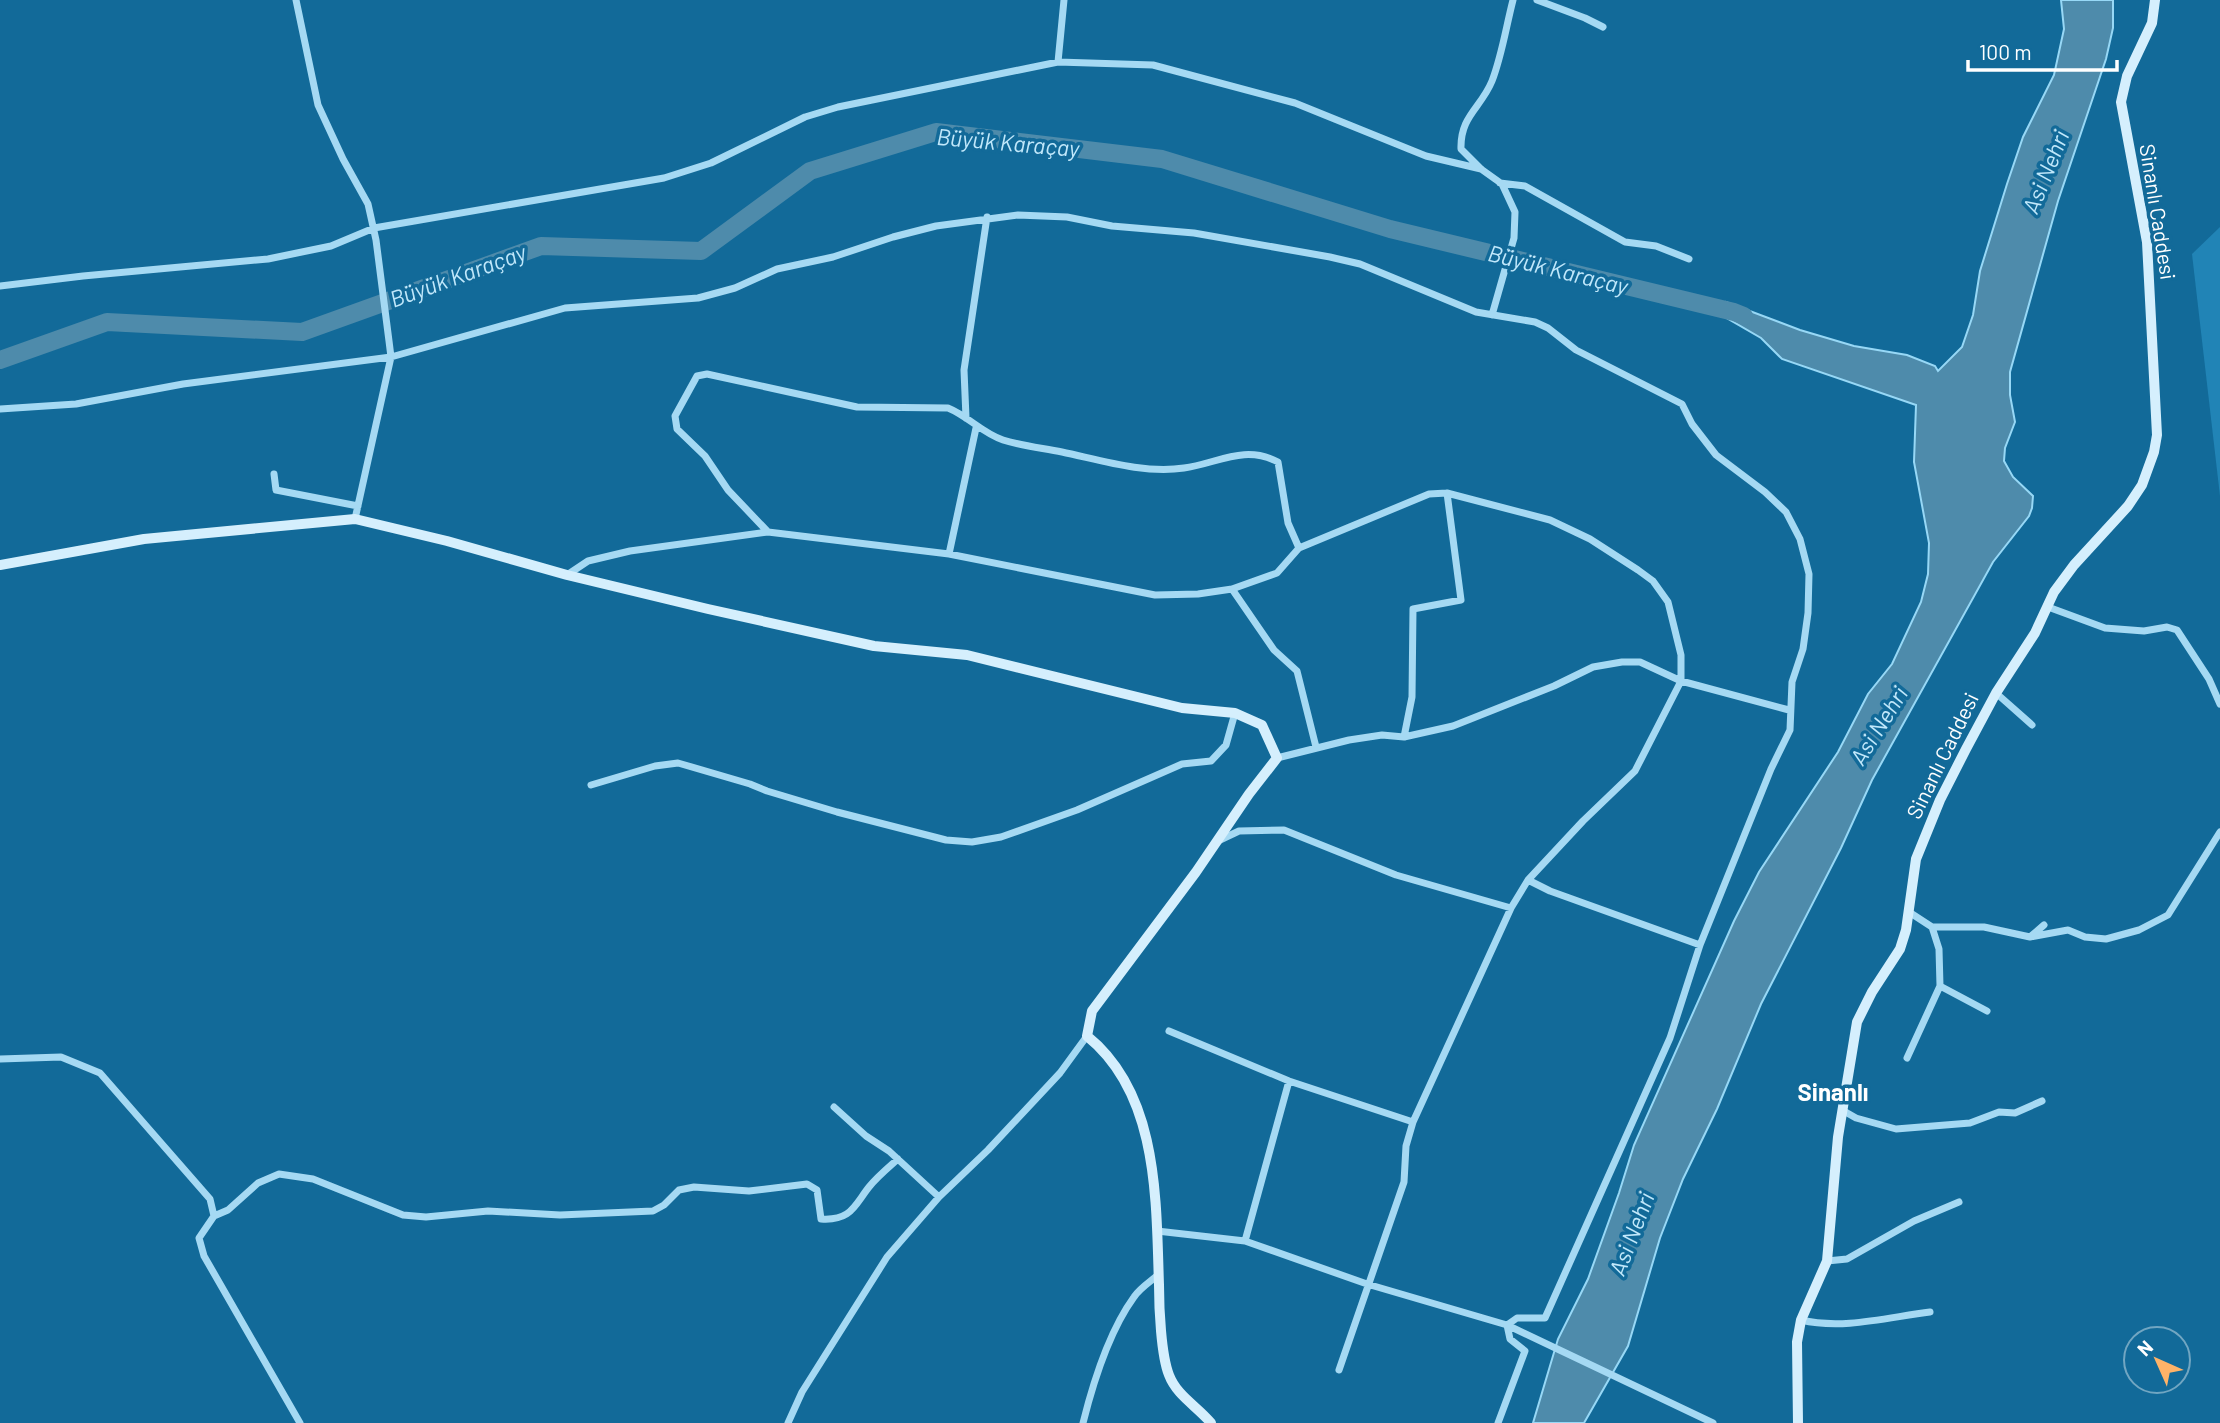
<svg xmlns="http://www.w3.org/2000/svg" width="2220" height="1423" font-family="Barlow,sans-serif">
<rect width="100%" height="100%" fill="#126a99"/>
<!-- green -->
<path fill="#2184b6" d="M2220 227V496L2192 254Z"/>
<!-- water -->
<path fill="#4e8bab" stroke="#97d8f6" stroke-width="2" d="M2061 0H2113V28L2106 59 2058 201 2010 372V395L2015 422 2005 448 2004 461 2013 477 2033 496 2032 508 2029 516 1993 562 1872 780 1841 848 1761 1004 1717 1109 1683 1179 1660 1238 1628 1346 1584 1423H1533L1558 1339 1588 1279 1619 1193 1634 1145 1734 921 1759 872 1838 752 1868 694 1892 664 1921 602 1928 574 1929 543 1914 462 1916 405 1782 359 1761 338 1725 317 1723 309 1726 302 1800 330 1854 346 1907 355 1935 366 1938 371 1962 347 1973 315 1980 271 2007 184 2023 137 2054 75 2064 29Z"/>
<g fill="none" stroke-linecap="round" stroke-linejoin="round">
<!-- river -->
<path stroke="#4e8bab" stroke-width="18" d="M0 360 107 322 302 332 541 246 701 251 810 171 936 132 1162 159 1390 229 1734 312 1744 316"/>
<!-- street -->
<path stroke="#a5d9f3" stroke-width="7" d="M296 0 318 105 343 159 368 204 376 240 389 341 391 357 355 519
M1537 0 1585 18 1603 27
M1058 62 1064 0
M1500 183 1525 186 1625 242 1656 246 1689 259
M0 286 83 276 268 259 331 246 374 228 664 178 711 163 805 117 838 107 1058 62 1153 65 1295 103 1426 156 1481 169
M1492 315 1514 238 1515 212 1502 184 1481 169 1461 149C1460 116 1481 108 1492 81 1502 55 1506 27 1513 0
M0 409 76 404 183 384 391 357 565 308 698 298 735 288 777 269 833 257 893 237 936 226 1018 215 1067 217 1112 226 1194 233 1330 257 1360 264 1476 312 1535 322 1548 328 1576 350 1682 404 1692 424 1716 455 1765 492 1786 512 1800 539 1809 574 1808 613 1803 649 1792 682 1790 730 1771 769 1700 945 1670 1038 1545 1318H1517L1507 1325 1510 1339 1525 1351 1498 1423
M966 418 964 370 987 217
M274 474 276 490 358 506
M768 532 728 490 705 456 677 429 675 416 697 376 707 374 857 407 948 408C968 416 982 433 1003 440 1022 446 1042 448 1062 452 1100 460 1144 474 1184 468 1216 464 1244 444 1278 462L1288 523 1299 548
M949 554 976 428
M567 575 588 561 630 551 768 532 949 554 1155 595 1198 594 1232 589 1277 573 1299 548 1429 494 1447 493 1550 520 1590 539 1638 570 1653 581 1668 602 1681 655V681L1635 771 1583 821 1528 880 1511 908 1413 1122 1406 1146 1404 1182 1339 1370
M1232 589 1274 650 1297 671 1316 747
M2048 607 2105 628 2144 631 2167 627 2177 630 2209 679 2220 704
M1996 693 2032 725
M1404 737 1412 697 1413 609 1461 600 1447 493
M1277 758 1349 740 1382 735 1404 737 1453 726 1554 686 1593 667 1622 662H1640L1681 681 1789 710
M591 785 655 766 678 763 750 784 767 791 837 812 946 840 972 842 1001 837 1077 810 1182 764 1211 761 1226 745 1235 713
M1220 840 1239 831 1284 830 1396 875 1511 908
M1528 880 1550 891 1700 945
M1909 912 1932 927H1984L2030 937 2044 925
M2030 937 2068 930 2085 937 2106 939 2139 930 2168 915 2220 832
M1940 986 1987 1011
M1169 1031 1289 1081 1413 1122
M1907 1058 1940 986 1939 949 1932 927
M0 1059 61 1057 100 1073 210 1199 214 1216 199 1238 204 1256 300 1423
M834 1107 866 1136 889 1151 939 1197
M1842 1110 1856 1118 1896 1129 1970 1123 1999 1112 2015 1113 2042 1101
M214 1216 228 1210 258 1183 279 1174 313 1179 403 1215 426 1217 488 1211 560 1215 653 1211 664 1205 679 1190 694 1187 749 1191 807 1184 817 1190 821 1219C851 1221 854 1206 869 1187 878 1176 888 1168 898 1159
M1157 1231 1245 1241 1367 1284 1507 1325 1713 1423
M1245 1241 1289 1081
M1827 1261 1847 1259 1914 1221 1959 1202
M1801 1320C1843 1330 1889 1317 1930 1312
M788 1423 802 1392 887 1257 939 1197 988 1150 1060 1073 1087 1036
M1083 1423C1093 1383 1110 1330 1134 1297 1140 1288 1150 1282 1158 1275"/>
<!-- secondary -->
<path stroke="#d5effd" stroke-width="10" d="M0 565 144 539 355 519 447 541 567 575 708 609 874 646 967 655 1182 708 1235 713 1262 725 1277 758 1249 794 1196 872 1092 1011 1087 1036C1159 1094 1156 1200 1159 1285 1159 1307 1161 1355 1169 1375 1177 1396 1197 1406 1211 1423
M1798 1423 1797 1342 1801 1320 1827 1261 1838 1137 1857 1022 1872 992 1900 949 1906 930 1916 859 1940 800 1966 749 1996 693 2035 633 2054 592 2074 565 2128 506 2142 485 2154 452 2157 435 2147 242 2121 102 2127 76 2152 23 2155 0"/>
</g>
<g text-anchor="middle" stroke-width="7" stroke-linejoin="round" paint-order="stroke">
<!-- street labels -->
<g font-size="21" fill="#fff" stroke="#126a99">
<text transform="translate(2157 212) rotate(81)" y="7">Sinanlı Caddesi</text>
<text transform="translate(1943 756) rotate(-64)" y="7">Sinanlı Caddesi</text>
</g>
<!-- water labels -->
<g font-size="23" font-style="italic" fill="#c1e8fb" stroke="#126a99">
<text transform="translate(1008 143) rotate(5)" y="8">Büyük Karaçay</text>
<text transform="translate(2046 172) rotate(-68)" y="8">Asi Nehri</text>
<text transform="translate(1558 270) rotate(14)" y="8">Büyük Karaçay</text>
<text transform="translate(458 276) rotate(-20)" y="8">Büyük Karaçay</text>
<text transform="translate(1879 726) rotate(-58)" y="8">Asi Nehri</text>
<text transform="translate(1632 1234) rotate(-69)" y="8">Asi Nehri</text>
</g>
<!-- quarter labels -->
<g font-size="24" font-weight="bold" fill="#fff" stroke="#126a99">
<text x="1833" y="1101">Sinanlı</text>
</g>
</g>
<!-- north arrow -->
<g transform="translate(2157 1360) rotate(315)"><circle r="33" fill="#126a99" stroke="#71a6c2" stroke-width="2"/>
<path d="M0-5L12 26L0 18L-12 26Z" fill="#ffb368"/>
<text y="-10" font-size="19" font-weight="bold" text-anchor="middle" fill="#ffffff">N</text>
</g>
<!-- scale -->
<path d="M1968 60v10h149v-10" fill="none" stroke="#ffffff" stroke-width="3.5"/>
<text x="1979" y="60" font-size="21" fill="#ffffff" stroke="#126a99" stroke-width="5" paint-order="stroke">100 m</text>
</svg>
